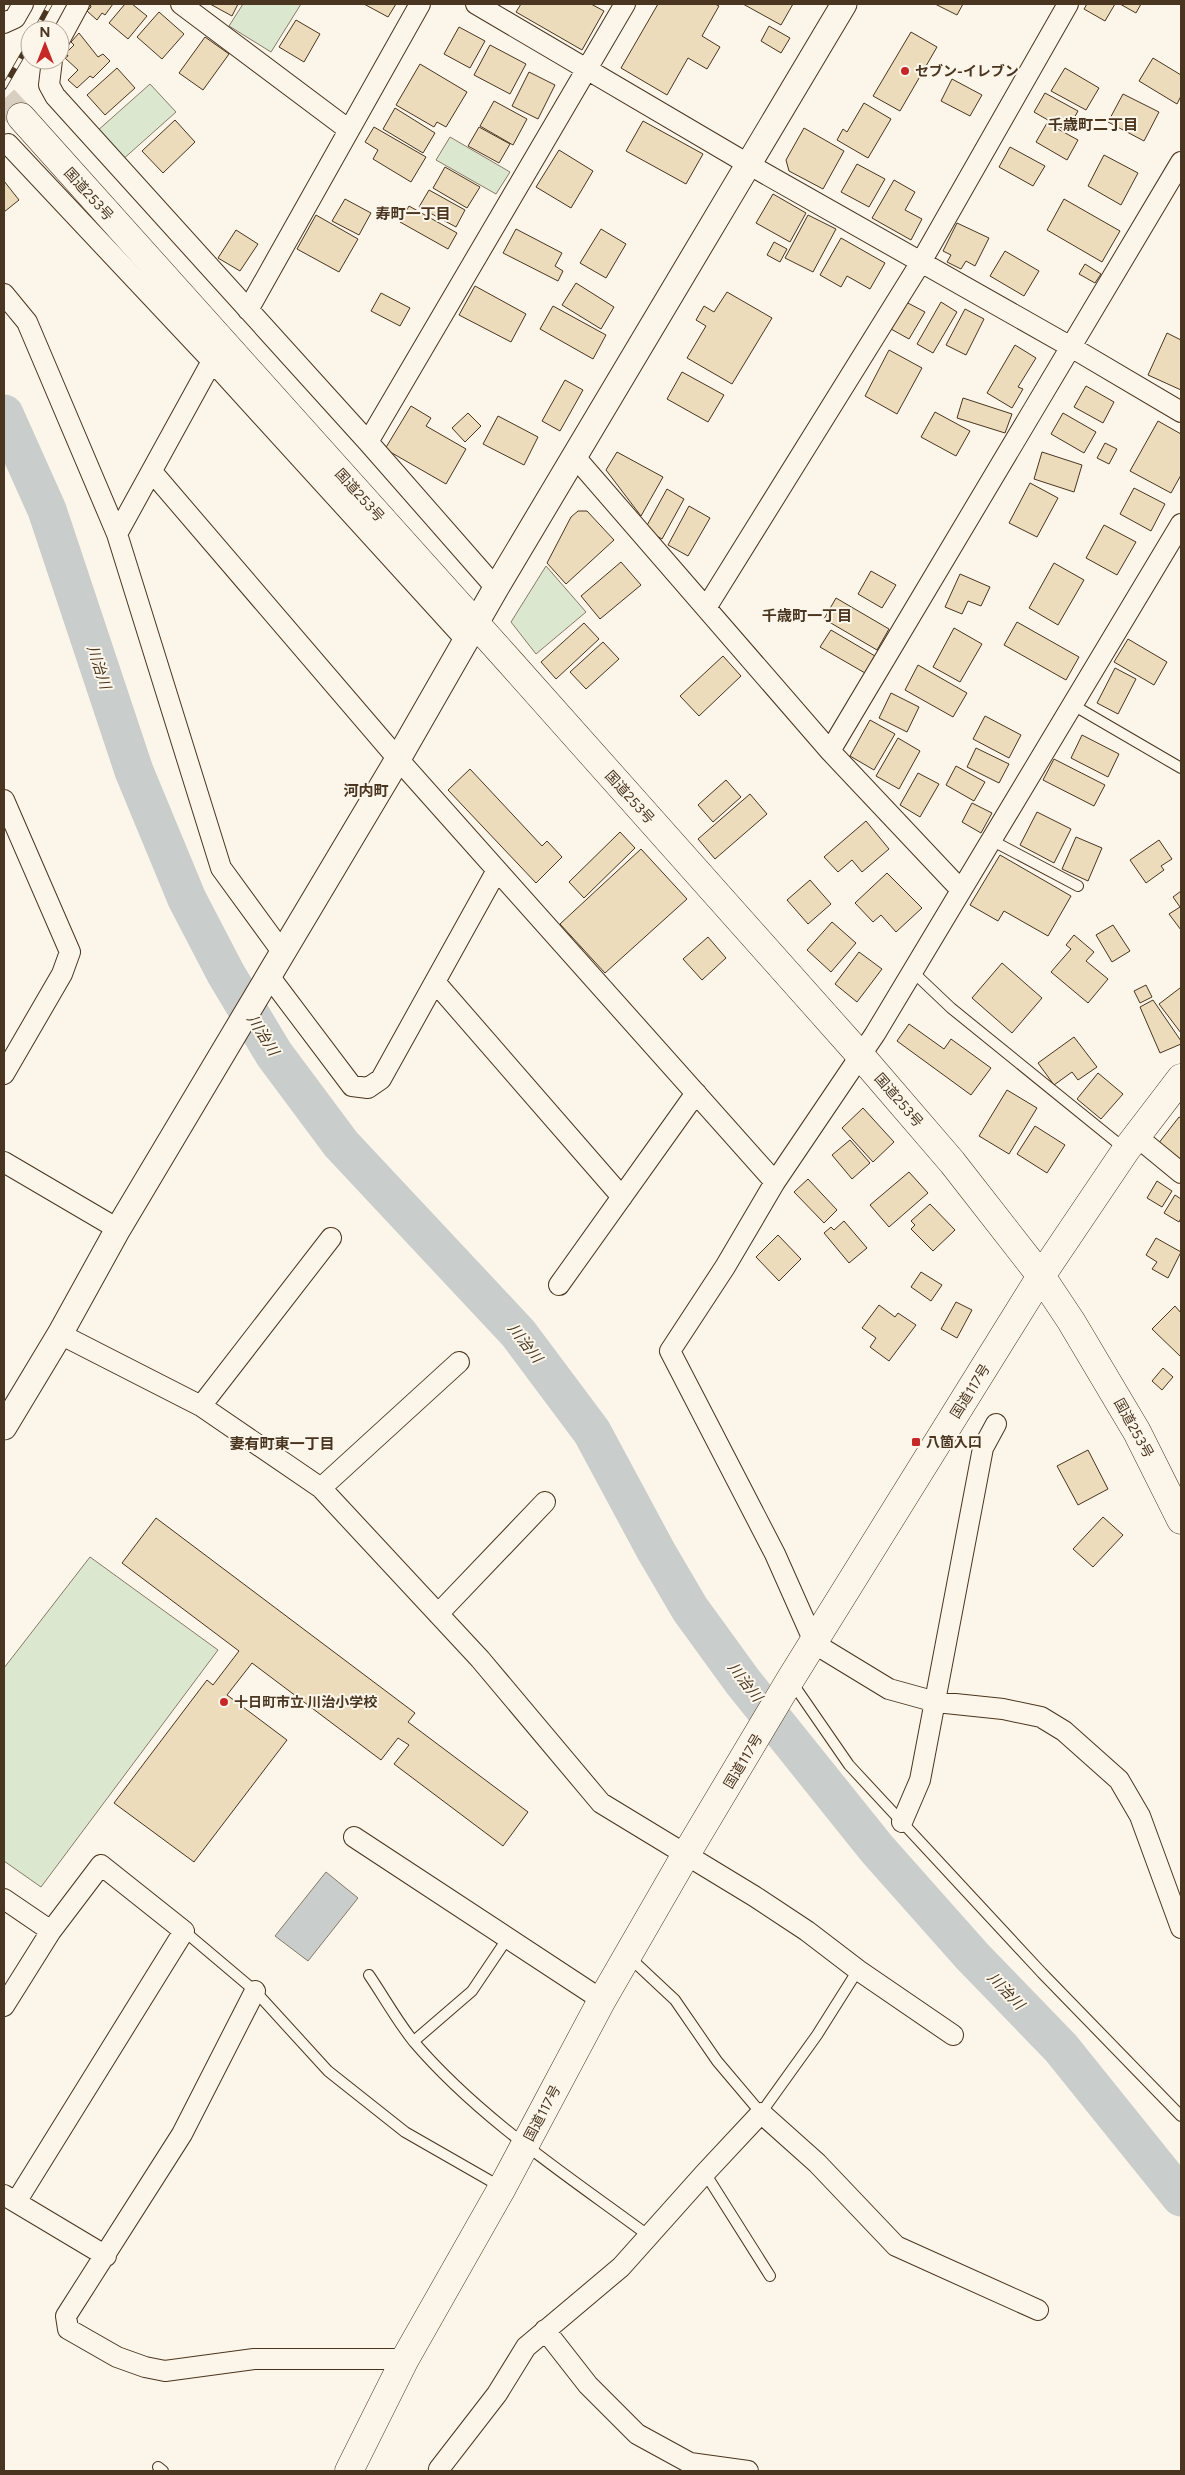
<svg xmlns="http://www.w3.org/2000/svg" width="1185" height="2475" font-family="Figtree,'Noto Sans JP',sans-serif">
<rect width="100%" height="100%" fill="#fbf6e9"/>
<!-- green -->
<path fill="#dce7d0" stroke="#887966" d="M243 4H301L271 52 229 26Z
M150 84 176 112 121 161 96 132Z
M450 137 510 172 496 194 436 160Z
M546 566 586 612 536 654 511 622Z
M90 1557 218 1650 41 1887 4 1861V1668Z"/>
<!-- water -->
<path fill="#c9cecd" stroke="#887966" d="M326 1872 358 1898 308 1961 275 1936Z"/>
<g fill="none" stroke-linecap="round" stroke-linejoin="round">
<!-- river -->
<path stroke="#c9cecd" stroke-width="39" d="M4 414 47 510 134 771 187 899 226 974 274 1054 341 1144 518 1333 592 1432 656 1551 690 1609 743 1682 877 1849 972 1956 1061 2048 1181 2197"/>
</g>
<!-- building -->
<path fill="#ecdcbc" stroke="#4a3520" d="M90 4H113L105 15 102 13 97 20 87 11 91 7Z
M125 4H132L147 16 128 39 109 23Z
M210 4H238L232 16Z
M364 4H396L388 17Z
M521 4H591L604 11 582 50 516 12Z
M658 4H715L719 6 702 36 720 47 707 69 688 58 667 95 621 68Z
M743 4H793L781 25Z
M935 4H963L957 15Z
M1087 4H1115L1105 21 1084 9Z
M1120 4H1141L1136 13Z
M159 12 184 34 162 59 137 37Z
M296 20 320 34 304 62 279 47Z
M769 26 790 38 781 53 761 41Z
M459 27 485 41 470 68 444 54Z
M911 32 937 47 900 111 873 96Z
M79 33 98 57 103 54 110 61 93 78 90 76 77 88 68 80 78 70 65 58 68 56 66 53 74 45 71 42Z
M205 37 229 54 203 90 179 73Z
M490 45 526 64 510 94 474 75Z
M1153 58 1181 75V96L1177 104 1139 81Z
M420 64 467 92 446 127 437 122 434 127 396 105Z
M117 68 135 88 105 115 87 95Z
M1065 68 1099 88 1086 110 1051 91Z
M529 72 555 85 538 119 512 106Z
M952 79 982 95 970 116 941 101Z
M1045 93 1078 111 1067 131 1034 112Z
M1123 94 1159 112 1144 141 1108 122Z
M494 101 527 119 513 145 480 126Z
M864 103 891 119 868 158 837 140 843 129 847 132Z
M395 108 435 133 423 153 383 129Z
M175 120 195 142 163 173 142 151Z
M643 121 703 154 686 184 626 151Z
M1047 123 1078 140 1067 160 1036 142Z
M374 127 426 157 411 182 373 159 378 150 365 142Z
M479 127 510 144 499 163 468 146Z
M804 128 844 151 823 189 789 171 786 160Z
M1010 147 1045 166 1033 186 999 167Z
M559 150 593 171 571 208 536 187Z
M1104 155 1138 173 1121 205 1088 186Z
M857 164 885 179 869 207 841 192Z
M445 167 480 187 467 208 433 188Z
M894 180 915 192 905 210 922 219 911 240 872 218Z
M4 181 19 200 4 212Z
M429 190 465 210 456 227 419 207Z
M773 194 806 213 790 242 756 223Z
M345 199 371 213 359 235 332 221Z
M1064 199 1120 231 1102 262 1047 230Z
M409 206 457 233 448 249 400 222Z
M316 215 358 239 339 272 297 249Z
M808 215 836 229 813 272 785 258Z
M957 223 989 238 975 266 966 261 961 269 947 262 951 255 943 251Z
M516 229 562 253 555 266 563 271 558 281 503 253Z
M601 229 626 244 606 278 580 263Z
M236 230 258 244 240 271 218 258Z
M841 238 885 263 870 289 847 276 841 287 820 275Z
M774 242 787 249 780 262 767 255Z
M1005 251 1039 271 1024 296 990 276Z
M1085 264 1101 274 1095 283 1079 274Z
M576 283 614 307 601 329 562 305Z
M475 286 526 314 511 342 459 315Z
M727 292 772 318 732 384 687 358 706 326 696 320 704 306 714 312Z
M381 293 410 308 400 326 371 311Z
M906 302 925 312 909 339 891 329Z
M941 302 957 312 933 353 917 344Z
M553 306 606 335 593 359 540 329Z
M965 309 984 319 966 355 946 345Z
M1167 333 1181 340V390L1148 375Z
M1015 345 1036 358 1018 387 1023 389 1012 408 987 393Z
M889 350 922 368 897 414 865 396Z
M682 372 724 395 708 422 667 399Z
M565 380 583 390 560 431 542 421Z
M1086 386 1114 402 1103 423 1074 407Z
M963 398 1012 414 1005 433 957 418Z
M411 406 431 418 426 426 466 449 446 484 385 449Z
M935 412 970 431 956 456 921 437Z
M468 413 481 426 465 442 452 428Z
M1063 413 1096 432 1084 453 1051 434Z
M498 416 538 437 524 465 483 444Z
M1158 421 1181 434V475L1171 493 1130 471Z
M1105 443 1117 449 1109 464 1097 458Z
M617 452 663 477 641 516 606 470Z
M1042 452 1082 465 1074 492 1034 479Z
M1030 483 1058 498 1037 537 1009 523Z
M1134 488 1165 504 1151 531 1120 514Z
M667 489 684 499 662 539 645 529Z
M689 506 710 518 688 556 668 545Z
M578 511H587L614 540 566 584 547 563 571 517Z
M1104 525 1136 542 1117 575 1086 558Z
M621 562 641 585 600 619 581 596Z
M1054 563 1084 580 1058 625 1029 608Z
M871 571 896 585 882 608 858 594Z
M960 574 990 587 981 606 968 601 962 614 945 607Z
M836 598 889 629 877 650 824 619Z
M1017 622 1079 657 1066 680 1004 645Z
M584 623 599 639 556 679 541 662Z
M954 628 982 644 960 682 933 667Z
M831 630 875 656 865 673 820 647Z
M1128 639 1167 662 1154 685 1114 662Z
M603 642 619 659 586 689 570 672Z
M723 656 741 676 699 716 680 696Z
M918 665 967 693 953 717 905 690Z
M1115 668 1136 679 1118 714 1097 703Z
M891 693 919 707 907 732 879 718Z
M985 716 1021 735 1009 758 973 739Z
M870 720 895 734 874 770 850 756Z
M1082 735 1119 754 1108 777 1071 758Z
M898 738 920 751 899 789 876 776Z
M976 748 1009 764 999 783 967 767Z
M1054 759 1105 785 1094 806 1043 780Z
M956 766 985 782 974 801 946 785Z
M470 769 542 846 547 841 562 857 536 883 448 790Z
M918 773 939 784 920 817 900 805Z
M726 780 741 797 713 822 698 805Z
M750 794 767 814 715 859 698 839Z
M972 803 992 813 981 833 962 822Z
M1037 812 1071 829 1054 863 1020 845Z
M866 821 889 849 862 872 852 860 838 872 824 857Z
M620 832 635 848 584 898 569 882Z
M1076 837 1102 848 1088 881 1062 869Z
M1159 840 1172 859 1161 866 1164 870 1146 883 1130 860Z
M641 849 687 899 605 973 560 924Z
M1000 855 1071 896 1048 936 1004 911 998 921 970 905Z
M887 873 922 908 896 932 881 915 873 922 855 903Z
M810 880 831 904 808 924 787 900Z
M1181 891V930L1169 914 1180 907 1173 897Z
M832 922 856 943 831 972 807 950Z
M1113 925 1130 951 1112 962 1096 935Z
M1074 935 1094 952 1086 961 1108 979 1088 1003 1051 972 1071 949 1066 945Z
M708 937 726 958 702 980 683 959Z
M859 952 882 969 857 1002 835 984Z
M1002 963 1042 998 1012 1033 972 998Z
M1146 985 1152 997 1140 1003 1134 991Z
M1180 988 1181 990V1033L1159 1004Z
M1153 1000 1181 1041V1044L1160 1053 1140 1007Z
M909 1024 944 1049 951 1039 991 1068 971 1095 897 1041Z
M1074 1037 1097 1067 1078 1080 1072 1072 1054 1085 1038 1063Z
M1098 1073 1123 1094 1101 1119 1077 1099Z
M1007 1090 1037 1108 1009 1154 979 1136Z
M863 1108 894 1142 873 1162 842 1128Z
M1179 1117 1181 1118V1162L1158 1144Z
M1035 1126 1065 1145 1047 1173 1017 1154Z
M850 1140 870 1163 852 1179 832 1155Z
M909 1172 928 1193 889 1227 870 1205Z
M808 1179 837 1210 824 1223 794 1192Z
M1157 1181 1172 1191 1162 1207 1147 1198Z
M1175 1195 1181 1199V1218L1179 1222 1164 1213Z
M930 1204 955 1230 933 1251 911 1229 915 1225 911 1221Z
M844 1221 867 1248 849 1263 824 1233 831 1227 834 1230Z
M778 1235 801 1259 779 1281 756 1257Z
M1156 1238 1181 1252 1168 1278 1152 1269 1157 1262 1146 1255Z
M921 1272 942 1285 931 1301 911 1287Z
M956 1302 972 1310 957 1338 941 1329Z
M879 1305 895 1317 898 1313 916 1325 889 1361 870 1347 876 1338 862 1328Z
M1175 1306 1181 1313V1357L1152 1329Z
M1163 1368 1173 1377 1162 1390 1152 1381Z
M1088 1450 1108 1489 1078 1505 1057 1466Z
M1103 1517 1123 1535 1093 1567 1073 1549Z
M156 1518 415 1713 408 1722 528 1812 503 1846 394 1764 409 1745 398 1738 381 1760 252 1663 227 1695 287 1740 194 1862 114 1803 207 1680 213 1685 239 1651 122 1563Z"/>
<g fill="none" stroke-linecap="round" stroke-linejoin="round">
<!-- trunk-tunnel -->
<path stroke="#d8cfc1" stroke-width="28" stroke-dasharray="28 14" stroke-linecap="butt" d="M4 99 21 117"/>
<defs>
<path id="service" d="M1073 705 1181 768
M991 840 1078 886
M912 971 951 1008 1125 1149
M791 1681 849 1765 1042 1973 1181 2116
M184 1931 255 1991 328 2071 405 2132 501 2187
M628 1956 675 2000 717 2061 761 2113 817 2035 858 1970
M369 1975C384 1997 397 2021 414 2042 480 2119 568 2176 649 2236
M414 2041 472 1991 507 1939
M705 2173 770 2276
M158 2467 163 2471"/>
<path id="minor" d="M181 4 349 130
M476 4 748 164 1071 347 1181 412
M4 23 15 18 23 4
M60 39 79 4
M52 60 49 85 55 96 368 442 496 588
M8 144 212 361 467 641
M4 294 27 322 117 534 221 868 283 953
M248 310 420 4
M368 442 625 4
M575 457 830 751 961 890
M153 473 398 759 775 1182
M1181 524 875 1034 775 1182 725 1267 670 1351 775 1554 815 1644 889 1689 936 1702 1003 1709 1041 1717 1064 1731 1119 1780 1140 1816 1181 1928
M117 534 217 352
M706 608 921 262 1068 4
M830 751 1181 162
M4 800 70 952 62 974 4 1074
M269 976 352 1086 368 1088 381 1079 497 870
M435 982 622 1197
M1136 1136 1181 1173
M4 1162 118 1229
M559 1285 696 1093
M60 1334 201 1406 321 1488 480 1659 601 1803 754 1896 807 1931 858 1970 953 2035
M201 1406 331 1238
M321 1488 459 1362
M438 1614 545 1502
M902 1822 920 1780 983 1448 996 1424
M354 1837 602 2000
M4 1899 51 1931 4 2006
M255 1991 182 2134 66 2316 68 2329 117 2357 145 2367 165 2371 254 2359H405
M4 2195 106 2256
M16 2202 184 1931 101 1865 51 1931
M545 2330 588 2385 637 2434 690 2463 748 2471
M440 2471 439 2469 497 2394 526 2347 621 2267 705 2173 761 2113 817 2163 896 2246 1038 2310"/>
<path id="tertiary" d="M4 1427 60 1334 118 1229 398 759 496 588 844 4"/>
<path id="trunk" d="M21 117 510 662 860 1055 952 1162 1041 1276 1071 1321 1137 1432 1181 1520
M349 2471 405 2359 502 2188 602 2000 685 1856 790 1680 1041 1276 1126 1150 1181 1078"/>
</defs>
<!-- service casing -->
<use href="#service" stroke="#4a3520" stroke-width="12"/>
<!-- minor casing -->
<use href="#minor" stroke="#4a3520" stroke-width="22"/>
<!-- tertiary casing -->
<use href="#tertiary" stroke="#4a3520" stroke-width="27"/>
<!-- trunk casing -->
<use href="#trunk" stroke="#4a3520" stroke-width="29"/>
<!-- service -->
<use href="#service" stroke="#fbf6e9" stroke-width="10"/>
<!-- minor -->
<use href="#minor" stroke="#fbf6e9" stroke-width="20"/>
<!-- tertiary -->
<use href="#tertiary" stroke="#fbf6e9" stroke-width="25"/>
<!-- trunk -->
<use href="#trunk" stroke="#fbf6e9" stroke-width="28"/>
<defs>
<path id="rail" d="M36 30 50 4
M4 87 30 42"/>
</defs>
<!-- rail casing -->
<use href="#rail" stroke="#4a3520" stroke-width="5.5"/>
<!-- rail -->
<use href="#rail" stroke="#fbf6e9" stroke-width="4" stroke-dasharray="11" stroke-linecap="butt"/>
</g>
<!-- markers -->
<g fill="#c62828" stroke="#fbf6e9" stroke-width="2">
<circle cx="905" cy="71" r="5"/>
<rect x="911" y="1437" width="10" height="10" rx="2.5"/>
<circle cx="224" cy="1702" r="5"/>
</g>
<g text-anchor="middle" stroke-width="4" stroke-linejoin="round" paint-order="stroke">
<!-- poi labels -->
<g font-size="14" font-weight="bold" fill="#4a3520" stroke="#fbf6e9" text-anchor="start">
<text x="915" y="76">セブン-イレブン</text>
<text x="926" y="1447">八箇入口</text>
<text x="234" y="1707">十日町市立 川治小学校</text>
</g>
<!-- street labels -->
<g font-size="14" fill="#4a3520" stroke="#fbf6e9">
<text transform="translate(89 194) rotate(48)" y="5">国道253号</text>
<text transform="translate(360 495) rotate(48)" y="5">国道253号</text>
<text transform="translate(630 797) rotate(48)" y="5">国道253号</text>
<text transform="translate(899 1100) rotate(49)" y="5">国道253号</text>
<text transform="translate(970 1391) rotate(-58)" y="5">国道117号</text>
<text transform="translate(1134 1428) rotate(61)" y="5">国道253号</text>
<text transform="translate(743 1761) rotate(-59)" y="5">国道117号</text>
<text transform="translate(542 2113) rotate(-62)" y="5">国道117号</text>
</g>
<!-- neighbourhood labels -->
<g font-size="15" font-weight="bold" fill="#4a3520" stroke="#fbf6e9">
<text x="1093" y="130">千歳町二丁目</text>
<text x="413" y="219">寿町一丁目</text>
<text x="807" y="621">千歳町一丁目</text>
<text x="366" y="796">河内町</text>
<text x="282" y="1449">妻有町東一丁目</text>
</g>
<!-- water labels -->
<g font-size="15" font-style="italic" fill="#4a3520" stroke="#fbf6e9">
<text transform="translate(99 667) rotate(72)" y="5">川治川</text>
<text transform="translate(263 1035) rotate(58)" y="5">川治川</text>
<text transform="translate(525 1343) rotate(52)" y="5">川治川</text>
<text transform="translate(745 1682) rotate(52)" y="5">川治川</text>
<text transform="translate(1006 1991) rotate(46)" y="5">川治川</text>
</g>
</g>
<!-- border -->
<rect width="1185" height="2475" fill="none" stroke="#4a3520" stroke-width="10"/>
<!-- north arrow -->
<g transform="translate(45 45)"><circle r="24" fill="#fbf6e9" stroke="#b4a999"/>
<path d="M0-4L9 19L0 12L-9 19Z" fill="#c62828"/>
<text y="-8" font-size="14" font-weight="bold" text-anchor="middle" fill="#4a3520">N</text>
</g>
</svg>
